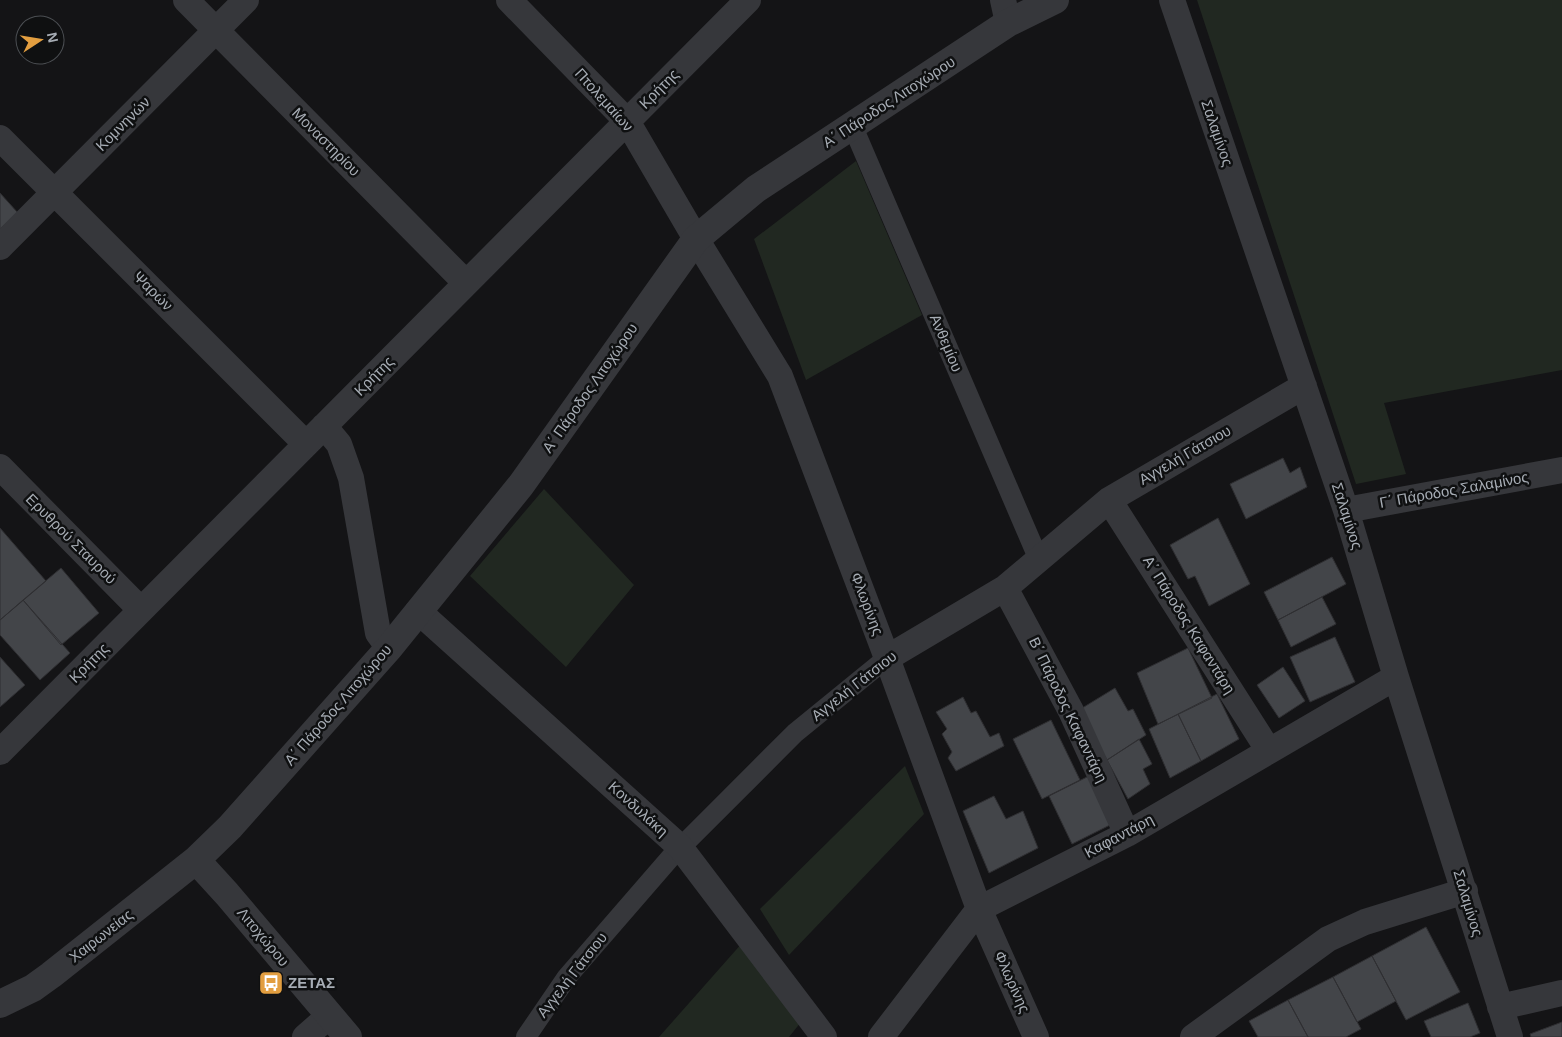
<svg xmlns="http://www.w3.org/2000/svg" width="1562" height="1037" font-family="Helvetica,sans-serif">
<rect width="100%" height="100%" fill="#141416"/>
<!-- green -->
<path fill="#212821" d="M1197 0H1562V370L1384 403 1406 474 1356 484Z
M856 161 922 315 806 380 754 239Z
M544 489 634 585 566 667 470 576Z
M905 766 924 814 789 955 760 909Z
M743 942 801 1022 789 1037H659Z"/>
<!-- building -->
<path fill="#434549" stroke="#2f2f32" d="M0 193 18 213 0 229Z
M1283 458 1290 473 1300 467 1307 487 1246 519 1230 484Z
M1218 518 1250 584 1209 606 1195 576 1188 579 1170 545Z
M0 528 46 581 0 620Z
M1332 557 1346 584 1278 620 1264 592Z
M61 568 99 613 61 645 23 600Z
M1322 597 1336 624 1291 647 1278 620Z
M23 600 70 653 40 680 0 635V620Z
M1335 637 1355 682 1310 702 1290 657Z
M1188 648 1212 698 1158 724 1137 673Z
M0 657 25 685 0 707Z
M1283 667 1305 701 1279 718 1257 685Z
M1115 688 1128 711 1133 709 1146 735 1107 760 1079 710Z
M1217 694 1239 739 1201 761 1178 714Z
M963 697 971 713 976 711 990 737 999 733 1004 746 956 771 948 758 952 752 942 734 947 729 936 712Z
M1178 714 1201 761 1170 778 1149 729Z
M1051 720 1080 780 1042 799 1013 739Z
M1139 739 1152 764 1143 769 1150 784 1128 799 1107 760Z
M1089 776 1112 824 1072 844 1049 796Z
M994 796 1006 819 1023 811 1038 848 989 873 963 811Z
M1426 927 1460 992 1406 1020 1372 956Z
M1372 956 1396 1001 1357 1022 1333 977Z
M1333 977 1361 1029 1346 1037H1308L1288 1000Z
M1288 1000 1308 1037H1258L1249 1021Z
M1468 1003 1480 1033 1470 1037H1431L1424 1021Z
M1562 1022V1037H1531L1530 1034Z"/>
<g fill="none" stroke-linecap="round" stroke-linejoin="round">
<!-- pedestrian -->
<path stroke="#36373b" stroke-width="20" d="M853 127 1039 560
M526 1037 567 977 671 857 795 733 887 658"/>
<!-- minor -->
<path stroke="#36373b" stroke-width="26" d="M186 0 466 283
M509 0 627 121 696 239 780 376 887 658 979 909 1036 1037
M1003 0 1008 23
M1172 0 1346 510 1396 677 1510 1037
M0 138 306 444
M0 247 246 0
M324 426 339 444 351 478 378 633 389 648
M0 467 141 610
M1109 500 1269 751
M1346 510 1562 470
M1005 588 1071 711 1127 834
M418 611 680 847 824 1037
M887 658 1005 588 1109 500 1304 386
M0 752 748 0
M1500 1007 1562 993
M305 1037 329 1016
M881 1037 979 909 1127 834 1396 677
M1193 1037 1328 939 1365 922 1465 891"/>
<!-- tertiary -->
<path stroke="#36373b" stroke-width="28" d="M196 860 227 894 348 1037
M0 1004 33 988 51 975 196 860 230 827 389 648 521 485 696 239 756 189 1008 23 1055 0"/>
</g>
<!-- icons -->
<defs>
<symbol id="bus-square" viewBox="-11 -11 22 22"><rect x="-9" y="-9" width="18" height="18" rx="4" fill="#e29e40" stroke="#0f1011"/><path d="M-5-6H5V4H4V6H2V4H-2V6H-4V4H-5ZM-3.5-4V0h7V-4ZM-3.5 1.2v1.5H-2V1.2ZM2 1.2v1.5H3.5V1.2Z" fill="#fff"/></symbol>
</defs>
<g fill-rule="evenodd">
<use href="#bus-square" x="257" y="969" width="28" height="28"/>
</g>
<g text-anchor="middle" stroke-width="5" stroke-linejoin="round" paint-order="stroke">
<!-- street labels -->
<g font-size="15" fill="#a7adb5" stroke="#0f1011">
<text transform="translate(659 89) rotate(-45)" y="5">Κρήτης</text>
<text transform="translate(604 100) rotate(48)" y="5">Πτολεμαίων</text>
<text transform="translate(889 102) rotate(-33)" y="5">Α΄ Πάροδος Λιτοχώρου</text>
<text transform="translate(123 124) rotate(-45)" y="5">Κομνηνών</text>
<text transform="translate(1217 133) rotate(71)" y="5">Σαλαμίνος</text>
<text transform="translate(326 142) rotate(45)" y="5">Μοναστηρίου</text>
<text transform="translate(153 291) rotate(45)" y="5">Ψαρών</text>
<text transform="translate(946 343) rotate(67)" y="5">Ανθεμίου</text>
<text transform="translate(374 376) rotate(-45)" y="5">Κρήτης</text>
<text transform="translate(590 388) rotate(-55)" y="5">Α΄ Πάροδος Λιτοχώρου</text>
<text transform="translate(1185 455) rotate(-30)" y="5">Αγγελή Γάτσιου</text>
<text transform="translate(1454 490) rotate(-10)" y="5">Γ΄ Πάροδος Σαλαμίνος</text>
<text transform="translate(1347 516) rotate(72)" y="5">Σαλαμίνος</text>
<text transform="translate(71 539) rotate(45)" y="5">Ερυθρού Σταυρού</text>
<text transform="translate(867 604) rotate(69)" y="5">Φλωρίνης</text>
<text transform="translate(1189 625) rotate(58)" y="5">Α΄ Πάροδος Καφαντάρη</text>
<text transform="translate(89 663) rotate(-45)" y="5">Κρήτης</text>
<text transform="translate(854 686) rotate(-38)" y="5">Αγγελή Γάτσιου</text>
<text transform="translate(338 705) rotate(-49)" y="5">Α΄ Πάροδος Λιτοχώρου</text>
<text transform="translate(1068 710) rotate(64)" y="5">Β΄ Πάροδος Καφαντάρη</text>
<text transform="translate(638 809) rotate(42)" y="5">Κονδυλάκη</text>
<text transform="translate(1119 836) rotate(-28)" y="5">Καφαντάρη</text>
<text transform="translate(1468 903) rotate(73)" y="5">Σαλαμίνος</text>
<text transform="translate(101 936) rotate(-38)" y="5">Χαιρωνείας</text>
<text transform="translate(263 937) rotate(50)" y="5">Λιτοχώρου</text>
<text transform="translate(572 975) rotate(-52)" y="5">Αγγελή Γάτσιου</text>
<text transform="translate(1012 982) rotate(66)" y="5">Φλωρίνης</text>
</g>
<!-- poi labels -->
<g font-size="15" font-weight="bold" fill="#a7adb5" stroke="#0f1011" text-anchor="start">
<text x="288" y="988">ΖΕΤΑΣ</text>
</g>
</g>
<!-- north arrow -->
<g transform="translate(40 40) rotate(78)"><circle r="24" fill="#0f1011" stroke="#4c4f53"/>
<path d="M0-4L9 19L0 12L-9 19Z" fill="#e29e40"/>
<text y="-8" font-size="14" font-weight="bold" text-anchor="middle" fill="#a7adb5">N</text>
</g>
</svg>
